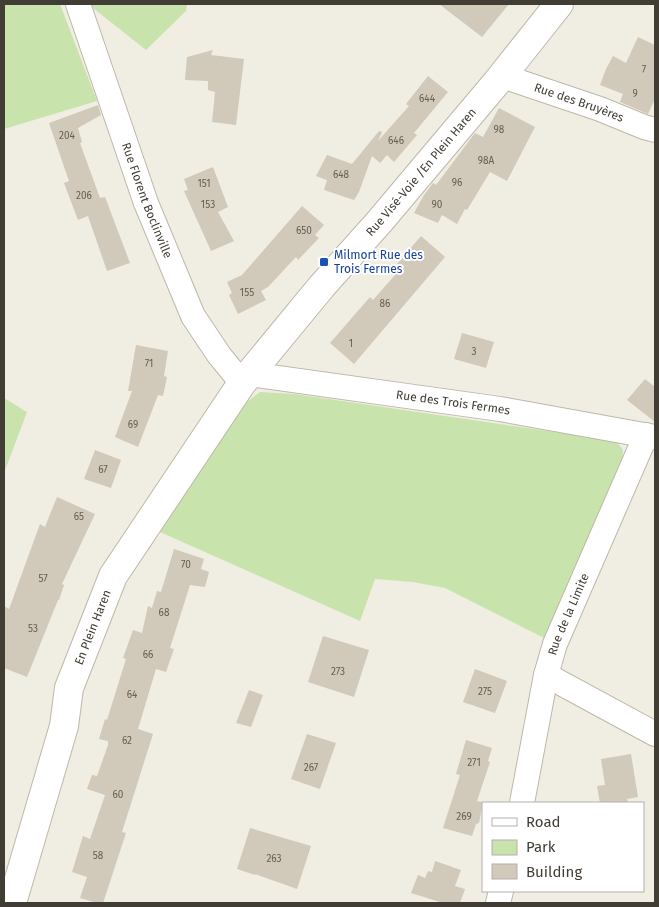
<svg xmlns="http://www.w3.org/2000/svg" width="659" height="907" font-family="'Fira Sans',sans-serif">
<rect width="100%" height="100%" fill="#f0ede3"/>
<!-- green -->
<path fill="#c9e3ad" d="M4 4H60L97 101 4 129Z
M88 4H187L186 11 146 50Z
M260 392 294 394 616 441 623 450 622 469 548 640 445 588 413 582 375 579 360 621 151 528 243 405Z
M4 398 27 412 4 473Z"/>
<!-- building -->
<path fill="#d1c9b9" d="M439 4H509L482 37Z
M638 37 655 45V99L648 114 620 102 623 94 600 85 606 69 613 56 626 63Z
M213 50 211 55 244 59 236 125 212 122 215 92 208 90V81L185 80 187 57Z
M428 76 448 92 414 133 417 135 394 162 387 155 380 163 372 156 359 192 354 200 324 190 327 180 316 176 327 155 352 164 379 131 382 132 378 141 409 106 406 104Z
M98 105 101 115 78 128 82 142 80 143 100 198 105 197 130 263 107 271 88 216 78 220 64 183 69 181 49 123Z
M499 108 535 127 507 181 490 172 467 210 465 209 457 224 442 215 438 223 414 213 424 195 433 183 436 185 475 133 483 137Z
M213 167 228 207 218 212 234 241 211 251 184 191 188 190 184 179Z
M302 206 324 225 315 235 319 238 298 260 296 257 268 287 261 291 266 300 238 314 229 295 232 293 227 282 242 275Z
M421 236 445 257 354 364 330 343 370 297 373 300 402 267 397 264Z
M462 333 494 342 486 368 454 359Z
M136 345 168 351 164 376 167 377 163 396 158 395 138 447 115 437 132 391H128Z
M645 379 655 387V422L627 400Z
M95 450 121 460 111 488 84 479Z
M57 497 95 514 62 584 64 585 59 600H58L27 677 4 668V606L9 609 40 524 45 527Z
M174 549 204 559 201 569 209 572 205 587 190 585 170 648 174 649 166 672 156 669 138 729 153 734 122 832 126 833 103 903H97L80 898 87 877 72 872 83 836 90 839 105 795 87 789 92 775 97 776 108 745V741L99 739 105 719 107 720 126 659 123 658 133 630 142 633 148 606 152 608 157 591 161 592Z
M323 636 369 650 354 697 308 682Z
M475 669 507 681 495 713 463 702Z
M249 690 263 695 251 727 236 723Z
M307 734 336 743 320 789 291 779Z
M466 740 492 748 488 761 490 762 477 801 485 803H483L479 823 476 824 472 836 443 828 460 775 456 774Z
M631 754 638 797 627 799 628 803H600L597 786 605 785 601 759Z
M250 828 311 846 297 889 255 874V875L237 869Z
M435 861 461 870 455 886 465 889 460 903H443L411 893 418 875 425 878 428 871 432 872Z"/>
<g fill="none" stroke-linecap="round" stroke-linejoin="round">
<defs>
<g id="minor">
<path id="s1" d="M78 4 146 203 193 316 219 355 242 383"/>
<path id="s2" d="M504 73 514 80 600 109 644 127 655 130"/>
<path id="s3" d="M250 374 500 409 655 437"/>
<path d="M546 675 655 734"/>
<path id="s4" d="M522 803 546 675 555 644 646 435"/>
<path d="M498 903 501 891"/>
</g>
<g id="tertiary">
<path id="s5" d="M12 903 64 726 69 688 113 576 242 383 322 286 380 221 497 82 559 4"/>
</g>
</defs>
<!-- minor casing -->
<use href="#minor" stroke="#beb8a9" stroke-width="26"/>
<!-- tertiary casing -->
<use href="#tertiary" stroke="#beb8a9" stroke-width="30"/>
<!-- minor -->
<use href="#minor" stroke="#fff" stroke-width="24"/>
<!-- tertiary -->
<use href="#tertiary" stroke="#fff" stroke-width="28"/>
</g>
<!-- markers -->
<rect fill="#1a4fb4" stroke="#fff" stroke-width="2" x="319" y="257" width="10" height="10" rx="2.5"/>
<g text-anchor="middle" stroke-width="4" stroke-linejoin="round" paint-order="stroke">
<!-- number labels -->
<g font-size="10" fill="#666055">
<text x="644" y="73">7</text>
<text x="635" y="97">9</text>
<text x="427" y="102">644</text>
<text x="499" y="133">98</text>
<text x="67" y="139">204</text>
<text x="396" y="144">646</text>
<text x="486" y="164">98A</text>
<text x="341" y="178">648</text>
<text x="457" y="186">96</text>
<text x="204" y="187">151</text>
<text x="84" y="199">206</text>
<text x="208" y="208">153</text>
<text x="437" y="208">90</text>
<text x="304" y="234">650</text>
<text x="247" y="296">155</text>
<text x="385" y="307">86</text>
<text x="351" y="347">1</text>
<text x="474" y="355">3</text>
<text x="149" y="367">71</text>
<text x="133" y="428">69</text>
<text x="103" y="473">67</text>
<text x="79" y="520">65</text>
<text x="186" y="568">70</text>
<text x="43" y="582">57</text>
<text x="164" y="616">68</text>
<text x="33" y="632">53</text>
<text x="148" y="658">66</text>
<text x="338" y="675">273</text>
<text x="485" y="695">275</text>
<text x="132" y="698">64</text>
<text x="127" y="744">62</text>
<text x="474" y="766">271</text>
<text x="311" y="771">267</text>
<text x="118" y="798">60</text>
<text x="464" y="820">269</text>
<text x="98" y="859">58</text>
<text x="274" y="862">263</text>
</g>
<!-- street labels -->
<g font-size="12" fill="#423d34" stroke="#fff">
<text dy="4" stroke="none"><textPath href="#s2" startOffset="81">Rue des Bruyères</textPath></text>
<text dy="4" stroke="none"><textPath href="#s5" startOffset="852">Rue Visé-Voie /En Plein Haren</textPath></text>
<text dy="4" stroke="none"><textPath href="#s1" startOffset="208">Rue Florent Boclinville</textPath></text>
<text dy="4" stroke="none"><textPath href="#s3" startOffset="205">Rue des Trois Fermes</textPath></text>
<text dy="4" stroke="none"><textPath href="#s4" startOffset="195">Rue de la Limite</textPath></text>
<text dy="4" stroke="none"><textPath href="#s5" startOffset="288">En Plein Haren</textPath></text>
</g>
<!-- transit labels -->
<g font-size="12" fill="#164399" stroke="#fff" text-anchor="start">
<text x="334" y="259">Milmort Rue des<tspan x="334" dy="14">Trois Fermes</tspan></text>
</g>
</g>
<!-- border -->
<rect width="659" height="907" fill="none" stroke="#423d34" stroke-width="10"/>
<!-- legend -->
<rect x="482" y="802" width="162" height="90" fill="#ffffff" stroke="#b3b1ae"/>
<rect x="492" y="818" width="25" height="8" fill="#ffffff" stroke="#b3b1ae"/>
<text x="526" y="827" font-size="15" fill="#423d34">Road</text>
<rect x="492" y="840" width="25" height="15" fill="#c9e3ad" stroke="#b3b1ae"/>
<text x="526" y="852" font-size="15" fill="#423d34">Park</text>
<rect x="492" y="864" width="25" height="15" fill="#d1c9b9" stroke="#b3b1ae"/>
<text x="526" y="877" font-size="15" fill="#423d34">Building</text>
</svg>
